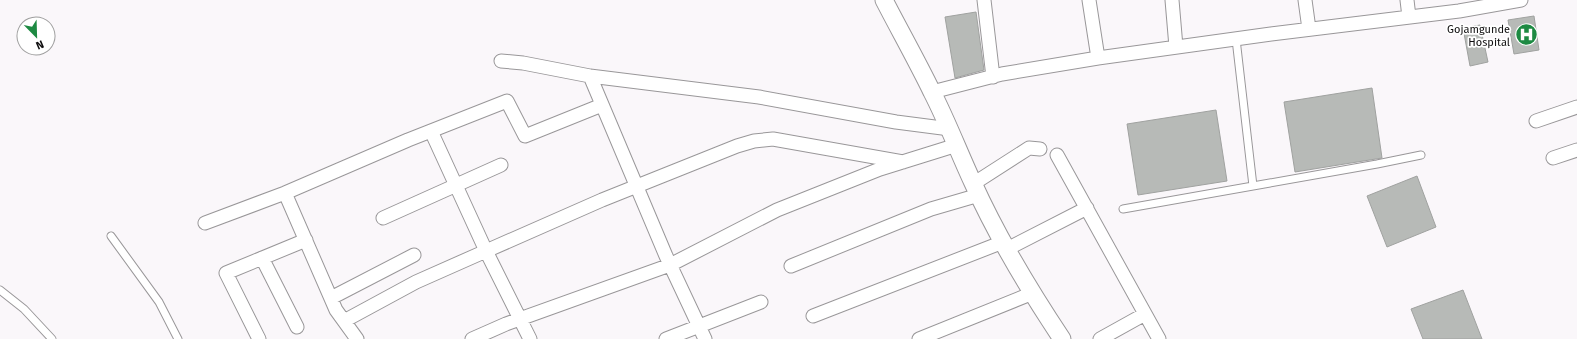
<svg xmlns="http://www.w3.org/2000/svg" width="1577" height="339" font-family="'Fira Sans',sans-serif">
<rect width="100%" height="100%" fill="#faf7fa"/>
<!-- building -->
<path fill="#b7bab7" stroke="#a0a2a0" d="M976 12 984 70 955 78 945 17Z
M1534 16 1539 50 1514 54 1508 20Z
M1480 25 1488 62 1470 66 1463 28Z
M1372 88 1382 158 1295 172 1284 102Z
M1216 110 1227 181 1138 195 1127 124Z
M1417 176 1436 227 1387 247 1367 196Z
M1463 290 1482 339H1423L1411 309Z"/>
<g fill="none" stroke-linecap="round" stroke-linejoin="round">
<defs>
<path id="service" d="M1236 39 1253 186
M1123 209 1377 164 1421 155
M111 236 159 302 178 339
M0 290 24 309 52 339"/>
<path id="minor" d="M984 0 993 77
M1089 0 1098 58
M1172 0 1176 47
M1305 0 1309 29
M1407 0 1409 17
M501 61 523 63 590 76 759 97 896 122 950 129
M590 76 666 256 705 339
M932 92 1002 74 1098 58 1271 34 1459 11 1521 0
M1536 121 1577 107
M431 131 486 251 530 339
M1057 155 1159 339
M1553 158 1577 150
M973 184 1029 148 1040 149
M383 218 501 165
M205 223 285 193
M1007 249 1087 208
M262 258 297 327
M791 266 931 209 979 195
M331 298 414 255
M813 316 1003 242
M344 321 416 282 486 251 602 200 737 146 754 141 773 139 903 162
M259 339 226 273 306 240
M357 339 336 310 285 193 408 140 507 101 525 136 602 105
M472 339 506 324 670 265 777 210 880 169 957 145
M666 339 761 302
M919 339 1033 293
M1100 339 1145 314"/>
<path id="tertiary" d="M884 0C900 31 917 61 932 92 947 121 959 153 973 183 997 236 1030 291 1062 339"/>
</defs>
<!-- service casing -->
<use href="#service" stroke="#999799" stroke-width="9"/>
<!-- minor casing -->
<use href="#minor" stroke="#999799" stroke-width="15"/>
<!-- tertiary casing -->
<use href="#tertiary" stroke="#999799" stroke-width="19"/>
<!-- service -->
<use href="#service" stroke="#fff" stroke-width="7"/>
<!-- minor -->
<use href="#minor" stroke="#fff" stroke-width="13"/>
<!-- tertiary -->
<use href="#tertiary" stroke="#fff" stroke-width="17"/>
</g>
<!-- icons -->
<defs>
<symbol id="hospital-disc" viewBox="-11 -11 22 22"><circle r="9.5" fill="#1d8a42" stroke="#fff"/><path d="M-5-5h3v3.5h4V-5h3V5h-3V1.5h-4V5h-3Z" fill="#fff"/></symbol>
</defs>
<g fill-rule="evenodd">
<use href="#hospital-disc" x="1514" y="22" width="25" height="25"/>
</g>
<g text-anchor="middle" stroke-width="3.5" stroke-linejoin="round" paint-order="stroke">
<!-- poi labels -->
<g font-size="11" fill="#0d0c0d" stroke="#fff" text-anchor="end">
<text x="1510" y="33">Gojamgunde<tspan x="1510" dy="13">Hospital</tspan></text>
</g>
</g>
<!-- north arrow -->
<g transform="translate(36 36) rotate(157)"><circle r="19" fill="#ffffff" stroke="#9e9e9e"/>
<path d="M0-3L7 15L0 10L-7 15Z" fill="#1d8a42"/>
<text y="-6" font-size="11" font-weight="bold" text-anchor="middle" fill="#0d0c0d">N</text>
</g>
</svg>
